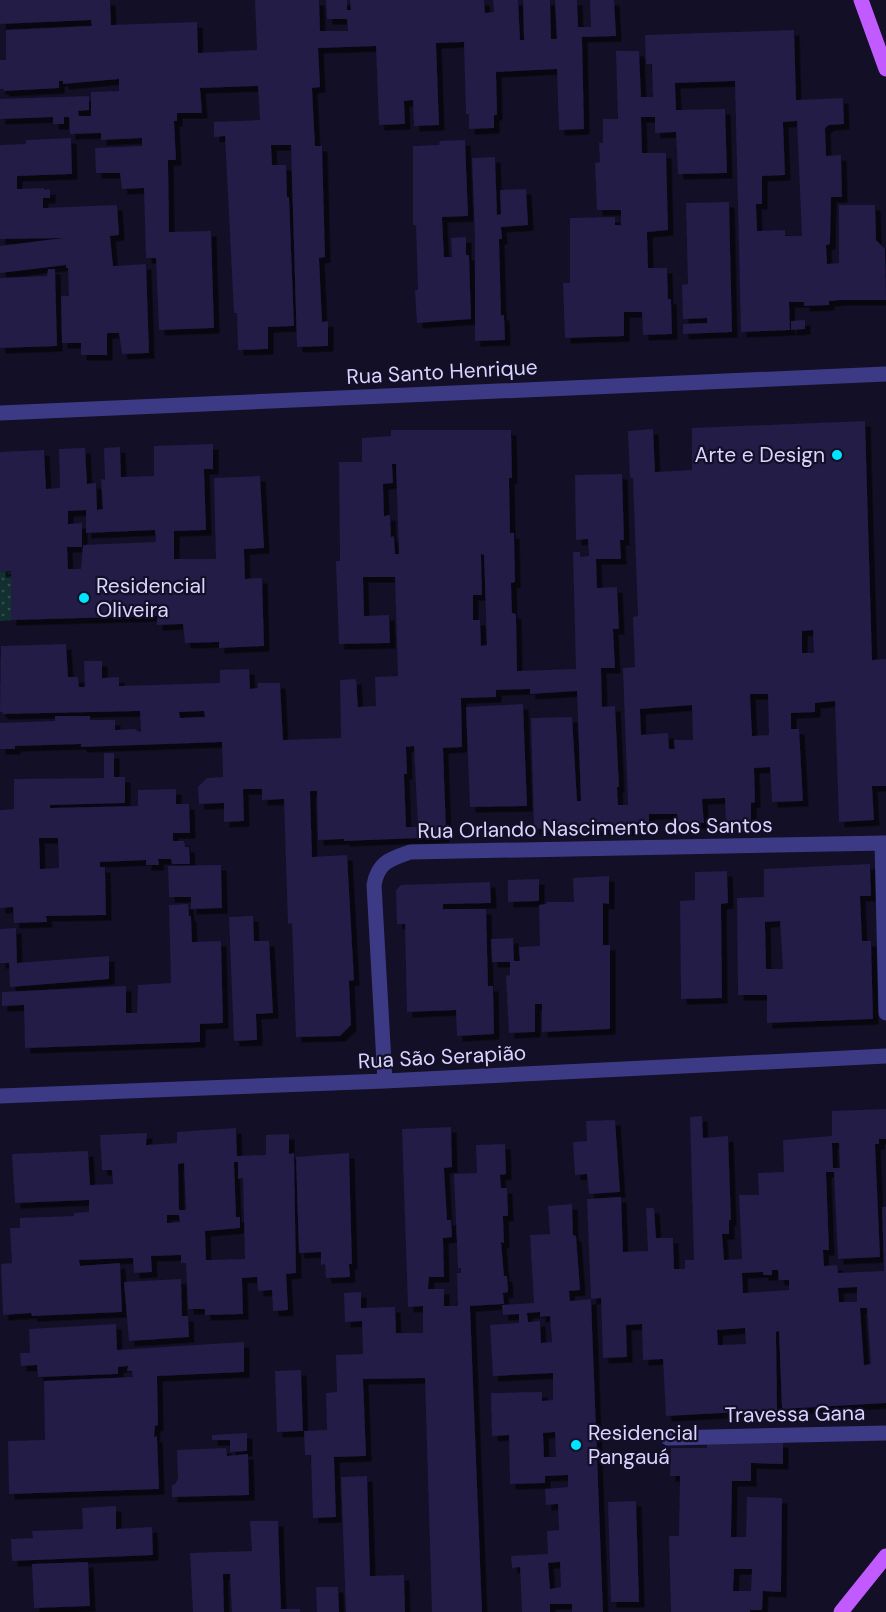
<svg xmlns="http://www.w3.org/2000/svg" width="886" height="1612" font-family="'DM Sans',sans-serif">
<defs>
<pattern id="garden-dots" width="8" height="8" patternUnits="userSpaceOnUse" patternTransform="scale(1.5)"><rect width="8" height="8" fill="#12302f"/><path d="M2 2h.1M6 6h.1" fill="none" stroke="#344d4e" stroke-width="1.8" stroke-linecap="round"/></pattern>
<filter id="shadow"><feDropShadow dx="5.5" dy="5.5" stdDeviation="0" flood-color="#0009"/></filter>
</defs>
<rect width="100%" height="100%" fill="#130f26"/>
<!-- garden -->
<path fill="url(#garden-dots)" d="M11 571V620L0 621V572Z"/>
<!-- building -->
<path fill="#241b47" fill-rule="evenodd" filter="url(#shadow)" d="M0 0H110L111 25 197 22 198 53 257 50 255 0H319L320 31H348L347 19H327L326 0H347V10H351L350 0H484L485 13 494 12 493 0H518L520 40H524L523 0H550L551 39H557L555 0H577L578 27H591L590 0H614L616 36 582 37 584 129 559 130 557 69 496 72 497 115H494V128L469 129V114H466L464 42 436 43 439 125 414 126 413 100 404 101 405 124 379 125 376 46 318 48 320 87 312 88 315 146H322L325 257 319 258 322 322 328 321V346L297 347 291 145H271L272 165H286L287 197H289L294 326 268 327V349L238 350 237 313H234L225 136 214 137V122L260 120 258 86 200 88 202 113H177V121H174L176 160H168L169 232 211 231 214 328 159 330 156 258H146L144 188 122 189 120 173H96L95 148 142 146V138L101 140V133L70 134 69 117H64V124H53V117L0 119V99L89 96V110L78 111 79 116H91V92L119 91V79L63 84V81H59V88L4 91V89H0V60H6V30L92 26 91 20 0 24Z
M794 30 796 100 843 98 844 124 829 125 825 128 826 156 841 155 842 197H831L830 244 826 245 827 264 839 263V205H875L876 240 885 249 886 300H841L829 301V305L804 306V302H789L790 330 741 332 735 81 675 83 676 110 725 109 727 173 678 174 676 132 655 133V117H641L642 153H666L668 230 647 232 648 268H667L668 299H671L672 334 643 335 642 312H624V336L565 338 563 283H570V218L615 217V225H621V210H597L595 163 600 162 599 143H603V119H618L616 51H639L641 97H653L652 64H646L645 35ZM797 121 802 236H785V230L757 231 756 204H762V176L785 175 783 122Z
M71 138 72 174 17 176V189L44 188V190L50 189V198H43V208L117 205 119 235 110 236 113 266 146 264 149 353 122 354 119 333H107V355H81V343H62L61 296H69L68 268H66V265L0 273V246L64 238 0 239V145L26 144V140Z
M465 140 468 216 442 217 444 257H452L451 238 466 237V255H469L471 319 417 323 415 290H418L416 225H413V146L439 145 440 141Z
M495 157 497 215 501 214 500 190 526 189 528 225 501 227 502 239H499L501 315H504L505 340 475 341V238L472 158Z
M729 202 732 332 683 334V324L707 323V318L683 319 682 285 688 284 686 203Z
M48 269H55L57 346 0 348V278L47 276Z
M805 320V329L791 330V321Z
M865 421 872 660 886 659V786H872L874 820 839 822 835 701 815 703V712L791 713V729H799L803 801 772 802 770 767 754 768 755 802 751 803V821L726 822 725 798 702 799 704 823 678 824 677 814H649V826H629V830L582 831V827L534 829 531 718 572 717 577 801H581L577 691 530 694V689L496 690V697L461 698 462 747 443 748 446 831 444 833V837L344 841V839L318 840 317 791H310L312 857 347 855 354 980 349 981 351 1025 340 1036 296 1037 292 923 288 924 284 799 262 800V789H243L244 821 224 822V803L199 804 198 787 207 778 223 777 222 742 81 747V744L15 746V749H0V723L55 721V716H90V720H115V730L136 729 137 731 141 732 140 711 2 714 3 712H0L1 646 66 644 68 677H78L79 687H85L84 661H102V678L119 677V686L220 683V670L249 669 250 689 258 688V683H280L283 740 341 738 340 680 356 679 358 707 376 706 375 677 398 676 395 577H363L364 616 389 615 390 643 339 644 336 561H340L339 462H362V438L391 436V430H511L512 478H509L510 533H514L515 582 511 583 512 613 516 614 517 671 576 669 573 552H580V557L589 556 588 539 576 540 575 475 622 474 624 540H620L621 559H596L597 588 617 587 619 629H613L615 668H601L602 707 615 706 619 787H617L618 805H628L623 668 635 667 633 617 638 616 633 478H630L628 431 653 429 655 472 692 470V428ZM392 464H396L399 554H395L394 536 391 537 390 515 384 516 383 484 393 483ZM481 554 484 555 487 645 481 646 480 620H473V595H482ZM813 630 814 653H802V631ZM750 694H768L769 735 752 736ZM692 705 693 740H674L675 749H669L668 733 641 735 640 709ZM204 711 205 717 180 718 179 712ZM414 746 418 827H406L404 774H407L406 747Z
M213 444V469H204L206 530 174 531V559H216L214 478 260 476 264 548 244 549 245 579 262 578 264 646 219 648V642L185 643 183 624 157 625V616L11 620V571L0 572V452L44 450 46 489 60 488 59 449 85 448 87 484 96 483 97 510 103 509 101 479 105 480 104 448 120 447 121 477 154 476V446ZM86 510V533L155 530 156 542 83 545 81 569H68L67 547H82V523L68 524V511Z
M523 704 527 806 470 807 466 707Z
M104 753H114V777H125V803L50 805V808L138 806V790L176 789V804H189L190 833H173V841H184L185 847H189L190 864H172L171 859H158L159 865H146V860L100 862V867H105L106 915 46 916 47 922 14 923 13 907 0 908V810L14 809V779L104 778ZM39 838H58L59 868 40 869Z
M870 864 871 896H860L862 941H871L873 1019 767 1023V995H738L737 898 764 897V869ZM780 921 783 969H766L765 922Z
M221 865 222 908 191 909V897H169L168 866Z
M727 871 728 903 721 904 722 998 681 999 680 901 695 900V872Z
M609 876V904L603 903V945H610V1029L542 1032V1004H535V1032L509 1033 506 976 510 975V962H492L491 939 513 938 514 961H520L519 947 540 946 539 905 547 904 546 902H574L573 878Z
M539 879V901L508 902V880Z
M490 882 491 903 443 904V909H486L488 986H493L494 1034 457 1036 456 1010 407 1012 405 924H397L396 890 401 885Z
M188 904 189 916H191L192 942 221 941 223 1023 200 1024V1042L25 1048 24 1005 2 1006V992L126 986V1013H137L138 985 171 983 169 905Z
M253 916 254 941H269L273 1013 256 1014 257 1040 234 1041 229 917Z
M16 928 17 963 109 956V979L10 987 9 963H0V929Z
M886 1109V1139H879V1144H875L880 1257 838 1259 834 1172H826L829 1250H823L824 1266 837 1265 838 1273 884 1271 882 1207H886V1403L782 1409 779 1331 776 1332 777 1410 666 1416 663 1359 643 1360 642 1324 626 1325 627 1357 603 1358 601 1298 591 1299 603 1612H572V1604H550V1612H522L520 1567 512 1568 511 1556 548 1554 547 1531 559 1530 558 1504 546 1505 545 1489 568 1487V1475L545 1476V1483L510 1484 509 1435 492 1436 491 1393 542 1392V1401L553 1400V1373L493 1376 490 1325 519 1323V1314L503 1315 502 1305 534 1303 530 1235 550 1234 548 1206 572 1204 573 1235 576 1236 580 1290 569 1291 570 1301 591 1299 587 1199 621 1197 623 1252 648 1251 646 1208H654L656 1238H673L674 1269H685V1260H694L690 1117 702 1116 703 1138 728 1136 731 1220H729V1234H722L724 1260 742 1259 739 1195H759L758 1173 784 1172 783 1140 832 1136V1111ZM832 1143H839L840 1168H833ZM772 1270H778L779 1280H789V1290L743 1293 742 1273 763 1272V1275H772ZM857 1287V1302H839L838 1288ZM860 1308H867L871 1364 864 1365ZM540 1312V1317L550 1316 552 1342 541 1343 540 1321 528 1322 527 1313ZM745 1328 746 1344 718 1345 717 1330ZM555 1432 556 1457H544L543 1433ZM560 1562 561 1587 550 1589 548 1563Z
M615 1120 620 1192 589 1194 587 1174 575 1175 573 1142 587 1141 586 1121Z
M451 1127 452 1167 444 1168 447 1220H451L452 1237 443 1238 444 1277H429L428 1289H444V1306H458L457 1273H461V1268H458L454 1174 477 1173 476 1145 505 1144 506 1174 500 1175 501 1188H507L508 1216H503L504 1243 501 1242 504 1276H507L508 1292 503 1293 504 1304 470 1306 482 1612H432L425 1378 363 1379 366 1456 334 1457 336 1517 313 1518 311 1455H305L304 1431 327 1430 326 1393 337 1392 336 1355 363 1354 362 1321 345 1322 344 1293 361 1292V1308L395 1307 396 1333H423V1306L408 1307 402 1129Z
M236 1128 237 1156 266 1155V1135L289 1134V1154L294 1153 296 1273 286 1274 288 1310 273 1311 272 1290 258 1291 257 1277 242 1278 243 1314 205 1315V1309H188L186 1263H181V1255L151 1256 152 1272 134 1273 133 1258 79 1260 80 1266 120 1263 122 1312 32 1316 31 1313 3 1315 1 1264 12 1263 10 1228H20V1218L74 1216V1213L89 1212V1200L15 1203 12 1154 88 1151 90 1185 113 1184 112 1170H102L100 1135 147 1133 146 1145 177 1143V1132ZM234 1162H238V1179L243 1178 245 1259 206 1260 205 1231 240 1228V1217H236ZM184 1163 186 1210H179L178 1164ZM167 1215H179L180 1222 167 1223Z
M349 1153 352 1264H349L350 1277 326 1278 325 1264 321 1265V1252L299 1253 296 1157Z
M181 1279 182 1316H188L189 1337 129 1341 124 1282Z
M116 1324 117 1350 244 1342V1372L157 1376 158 1425 155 1426 154 1437 157 1436 159 1489 9 1494 8 1441 45 1440 44 1381 133 1377 132 1371H127L128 1366 118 1367V1374L38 1377 37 1365 21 1366 20 1353H30L29 1329Z
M301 1370 303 1431 277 1432 275 1371Z
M247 1433V1451L230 1452V1440H212V1435Z
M783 1442V1464L751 1463V1481H732L731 1537H746L747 1497 782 1498 781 1592 763 1591 762 1610H750V1612H671L669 1536H679L680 1476H670L671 1448H707V1444ZM734 1569H752L751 1591H733Z
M226 1448 227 1456 248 1454 249 1495 172 1497V1485L175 1484 178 1479 177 1450Z
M367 1476 370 1576 404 1575 405 1612H346L341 1477Z
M636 1501 639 1602H611L608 1502Z
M116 1506V1529L152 1527 153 1555 12 1561 11 1539 33 1538 32 1531 83 1529 82 1508Z
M250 1521H278L281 1609H300V1612H232L230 1574H223L224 1612H193L190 1553 252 1551Z
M88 1562 90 1606 34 1608 32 1564Z
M316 1587H338L339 1612H317Z"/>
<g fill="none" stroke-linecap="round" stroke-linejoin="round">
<!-- minor -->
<path stroke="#3d3a85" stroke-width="15" d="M0 413 886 374
M882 843 886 1013
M385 1081 374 885C378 862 390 859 410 852L886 843
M0 1096 385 1081 886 1056
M668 1438 886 1433"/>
<!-- major -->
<path stroke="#c25bff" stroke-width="15" d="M861 0 886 69
M841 1612 886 1556"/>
</g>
<!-- markers -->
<g fill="#00e5ff" stroke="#130f26" stroke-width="2">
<circle cx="837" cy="455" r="6"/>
<circle cx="84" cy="598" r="6"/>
<circle cx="576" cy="1445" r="6"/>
</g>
<g text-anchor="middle" stroke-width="4.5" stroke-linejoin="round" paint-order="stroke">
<!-- street labels -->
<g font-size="21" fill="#d9d4ff" stroke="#130f26">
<text transform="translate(442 372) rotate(-3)" y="7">Rua Santo Henrique</text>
<text transform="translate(595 828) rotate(-1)" y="7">Rua Orlando Nascimento dos Santos</text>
<text transform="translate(442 1057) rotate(-3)" y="7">Rua São Serapião</text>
<text transform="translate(795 1414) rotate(-1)" y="7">Travessa Gana</text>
</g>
<!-- poi labels -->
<g font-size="21" fill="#d9d4ff" stroke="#130f26" text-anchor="start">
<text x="825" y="462" text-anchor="end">Arte e Design</text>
<text x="96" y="593">Residencial<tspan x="96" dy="24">Oliveira</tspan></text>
<text x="588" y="1440">Residencial<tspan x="588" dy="24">Pangauá</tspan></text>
</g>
</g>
</svg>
